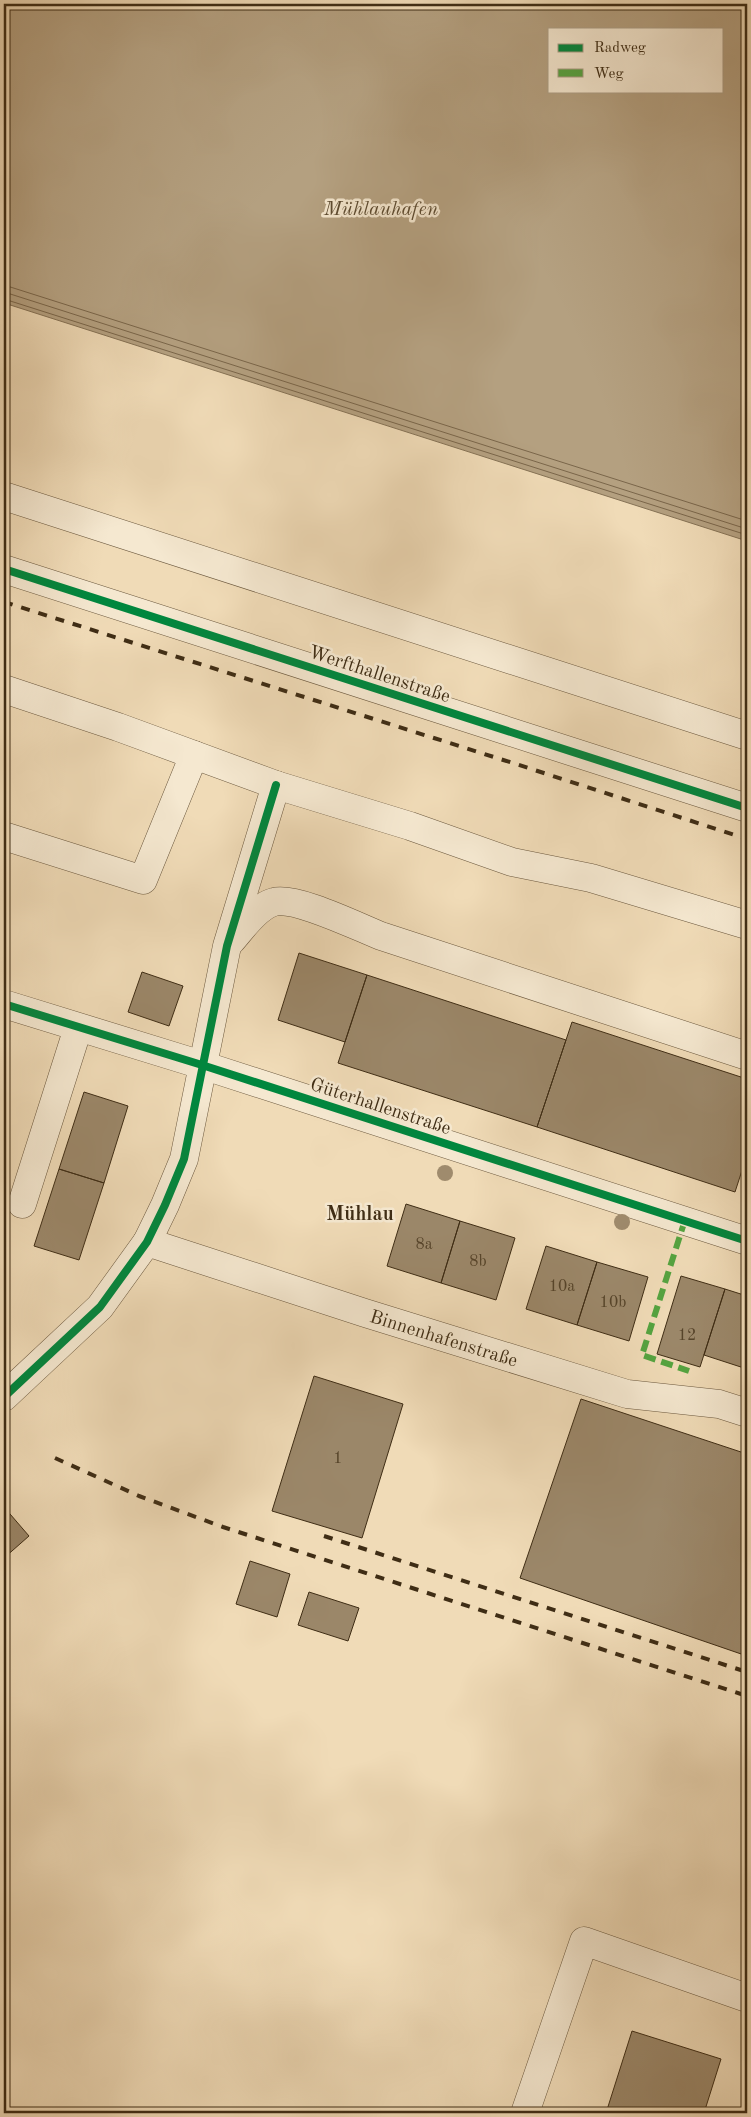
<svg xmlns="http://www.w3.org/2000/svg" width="751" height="2117" font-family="'Old Standard TT',serif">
<rect width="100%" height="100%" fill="#f0dbb7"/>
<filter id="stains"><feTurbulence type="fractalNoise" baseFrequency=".004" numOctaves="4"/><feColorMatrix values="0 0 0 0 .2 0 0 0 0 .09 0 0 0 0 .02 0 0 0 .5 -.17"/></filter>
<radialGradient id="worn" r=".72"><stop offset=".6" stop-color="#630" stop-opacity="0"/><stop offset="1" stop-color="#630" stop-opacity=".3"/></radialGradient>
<!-- water -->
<path fill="#b4a080" stroke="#857255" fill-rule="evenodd" d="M4 4H734L747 8V541L4 303ZM550 29H722V91H550Z"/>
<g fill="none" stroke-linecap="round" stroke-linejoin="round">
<!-- shore -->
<path stroke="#7a664a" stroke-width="1" d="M4 285 747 521
M4 292 747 529
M4 299 747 535"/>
</g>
<!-- building -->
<path fill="#9b8769" stroke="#3f2d15" d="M299 953 367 975 345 1042 278 1020Z
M142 972 183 986 169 1026 128 1012Z
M367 975 566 1040 537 1127 338 1063Z
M572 1022 747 1079V1155L735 1192 537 1127Z
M84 1092 128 1106 104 1183 59 1169Z
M59 1169 104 1183 79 1260 34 1246Z
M406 1204 460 1221 441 1283 387 1266Z
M460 1221 515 1238 496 1300 441 1283Z
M546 1246 597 1262 577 1325 526 1309Z
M597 1262 648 1277 629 1341 577 1325Z
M681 1276 725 1289 700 1367 657 1354Z
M725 1289 747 1296V1369L704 1355Z
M314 1376 403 1404 362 1538 272 1511Z
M581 1399 747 1454V1656L520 1578Z
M4 1507 29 1536 4 1558Z
M250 1561 290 1574 277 1617 236 1604Z
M309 1592 359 1608 348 1641 298 1625Z
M632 2031 721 2059 704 2113H606Z"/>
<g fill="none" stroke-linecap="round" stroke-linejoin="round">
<defs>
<g id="minor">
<path d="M4 496 747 736"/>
<path d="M4 569 747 808"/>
<path d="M4 689 118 727 276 785 410 826 512 862 591 878 747 925"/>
<path d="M4 836 143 880 194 755"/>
<path d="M231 941C242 929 257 906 274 902 296 896 358 927 381 936L747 1056"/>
<path d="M4 1004 202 1065 747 1241"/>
<path d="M22 1204 78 1028"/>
<path id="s1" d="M147 1242 365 1313 627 1394 719 1404 747 1413"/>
<path d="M4 1397 100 1307 147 1242 165 1205 184 1159 227 946 276 785"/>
<path d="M525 2113 584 1941 747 1998"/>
</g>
</defs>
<!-- minor casing -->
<use href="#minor" stroke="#6b583e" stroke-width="29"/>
<!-- minor -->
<use href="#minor" stroke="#f5e8d0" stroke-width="28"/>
<!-- rail -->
<path stroke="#3f2d15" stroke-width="4" stroke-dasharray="9 9" stroke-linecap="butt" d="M4 602 516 764 747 839
M55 1458 139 1496 223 1527 747 1696
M324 1536 747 1672"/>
<!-- quiet -->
<path stroke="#54a440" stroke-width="6" stroke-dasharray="12 6" stroke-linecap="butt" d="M685 1220 642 1355 689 1371"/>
<defs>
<path id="cycleway" d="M4 569 747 808
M4 1004 202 1065 747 1241
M4 1397 100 1307 147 1242 165 1205 184 1159 227 946 276 785"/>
</defs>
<!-- cycleway casing -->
<use href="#cycleway" stroke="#f5e8d0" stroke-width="11"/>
<!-- cycleway -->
<use href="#cycleway" stroke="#00873e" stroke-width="8"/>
</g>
<!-- trees -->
<g fill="#9f8b6d">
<circle cx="445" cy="1173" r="8"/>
<circle cx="622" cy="1222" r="8"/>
</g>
<g text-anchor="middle" stroke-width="5" stroke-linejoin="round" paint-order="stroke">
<!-- number labels -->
<g font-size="16" fill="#56442a">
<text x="424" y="1249">8a</text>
<text x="478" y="1266">8b</text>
<text x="562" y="1291">10a</text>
<text x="613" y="1307">10b</text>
<text x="687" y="1340">12</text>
<text x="338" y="1463">1</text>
</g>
<!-- street labels -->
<g font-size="19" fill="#3f2d15" stroke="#f5e8d0">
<text transform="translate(380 673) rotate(18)" y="7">Werfthallenstraße</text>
<text transform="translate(381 1105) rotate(18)" y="7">Güterhallenstraße</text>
<text dy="7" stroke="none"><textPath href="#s1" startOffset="312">Binnenhafenstraße</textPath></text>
</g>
<!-- water labels -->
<g font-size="20" font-style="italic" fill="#5c4a30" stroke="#f5e8d0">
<text x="381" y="215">Mühlauhafen</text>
</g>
<!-- neighbourhood labels -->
<g font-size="20" font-weight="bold" fill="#3f2d15" stroke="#f5e8d0">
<text x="360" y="1220">Mühlau</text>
</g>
</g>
<!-- margin -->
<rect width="751" height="2117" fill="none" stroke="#f0dbb7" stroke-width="20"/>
<rect x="5" y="5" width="741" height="2107" fill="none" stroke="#3f2d15" stroke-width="2.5"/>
<rect x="10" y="10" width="731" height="2097" fill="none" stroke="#3f2d15"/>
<!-- legend -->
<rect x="548" y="28" width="175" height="65" fill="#f5e8d0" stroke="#ac9d85"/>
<rect x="558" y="44" width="25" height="8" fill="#00873e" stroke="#ac9d85"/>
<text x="594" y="52" font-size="15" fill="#3f2d15">Radweg</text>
<rect x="558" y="69" width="25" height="8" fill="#54a440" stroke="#ac9d85"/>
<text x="594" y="78" font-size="15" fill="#3f2d15">Weg</text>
<rect width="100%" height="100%" filter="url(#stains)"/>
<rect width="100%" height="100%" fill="url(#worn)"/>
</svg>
